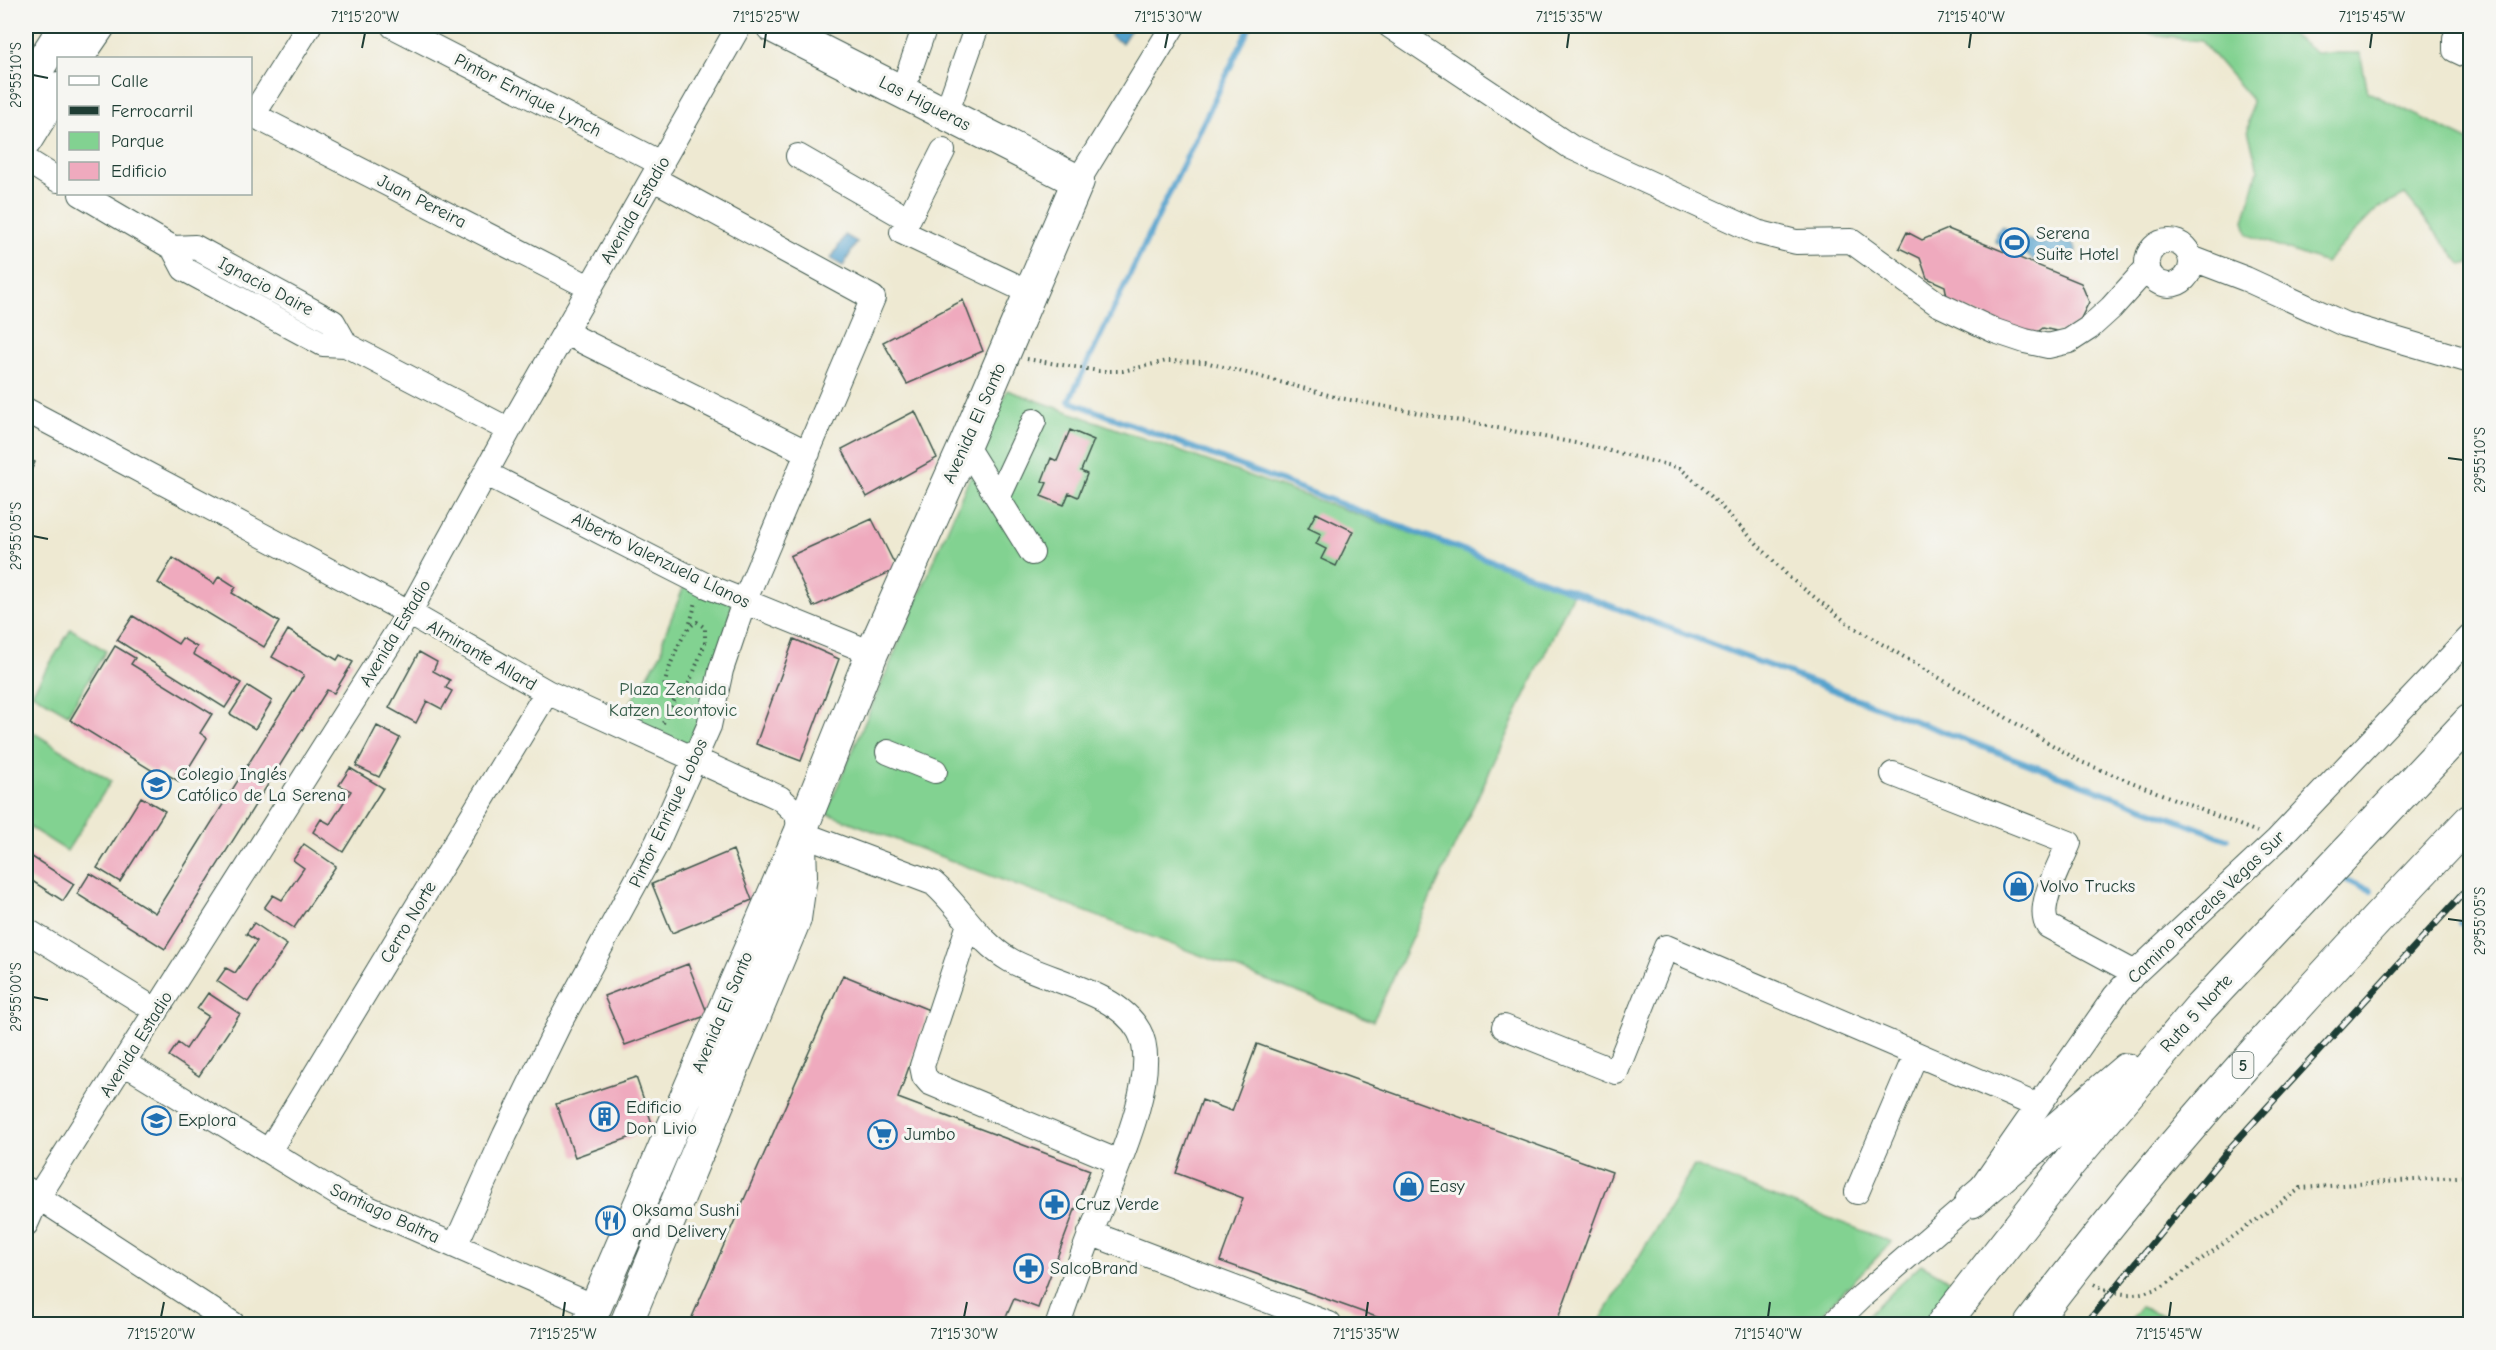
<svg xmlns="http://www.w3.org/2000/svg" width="2496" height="1350" font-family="'Comic Neue',sans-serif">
<rect width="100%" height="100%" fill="#f6f6f2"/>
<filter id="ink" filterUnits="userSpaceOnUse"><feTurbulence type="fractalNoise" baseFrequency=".0167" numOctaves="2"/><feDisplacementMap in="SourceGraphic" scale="12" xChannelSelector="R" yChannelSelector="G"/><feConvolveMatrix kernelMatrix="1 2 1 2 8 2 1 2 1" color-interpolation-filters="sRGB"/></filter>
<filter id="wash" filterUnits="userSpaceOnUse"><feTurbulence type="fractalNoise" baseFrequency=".008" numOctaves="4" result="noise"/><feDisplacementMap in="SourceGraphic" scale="24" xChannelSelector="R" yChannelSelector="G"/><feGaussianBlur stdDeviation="1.35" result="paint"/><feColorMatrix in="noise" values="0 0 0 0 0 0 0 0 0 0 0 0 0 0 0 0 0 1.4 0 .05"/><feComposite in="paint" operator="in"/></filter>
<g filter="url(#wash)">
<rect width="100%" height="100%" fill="#eee9d2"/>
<!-- green -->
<path fill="#82d291" stroke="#508862" stroke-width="1.5" d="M2124 26H2227L2245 33 2251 26H2280L2316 53H2360L2368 92 2470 141V263L2462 265 2405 195 2376 210 2325 263 2248 235 2244 221 2258 170 2248 130 2252 100 2201 41 2159 36Z
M1007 390 1574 591 1373 1021 826 813Z
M686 581 733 600 714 683 689 744 621 718 662 652 663 639Z
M71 629 106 651 68 714 32 693Z
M26 728 111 781 67 851 26 825Z
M1694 1166 1892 1242 1827 1308 1816 1324H1598Z
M1921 1264 1958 1285 1928 1324H1858Z
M2140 1307 2187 1324H2127Z"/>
<!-- water -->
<path fill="#54a2cd" stroke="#3a7080" stroke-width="1.5" d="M1116 26H1133L1122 43 1110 36Z
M2002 226C2025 242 2042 246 2070 242L2076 248 2075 260H2033L2026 254 1995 242 1996 233Z
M845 235 857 242 843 266 831 259Z"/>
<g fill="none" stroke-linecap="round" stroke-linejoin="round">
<!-- stream -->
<path stroke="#54a2cd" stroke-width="6" d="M1250 26 1069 401 2227 839
M2340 878 2371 890
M2460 923 2470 927"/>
</g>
<g id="blocks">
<!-- building -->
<path fill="#efaabe" d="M1948 229 2081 283 2089 302 2078 324 2061 332 2043 328 2032 336 1948 302 1945 286 1927 278 1920 258 1899 248 1907 232 1922 240Z
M963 300 983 351 907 384 883 342Z
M915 411 937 458 867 497 842 449Z
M1070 430 1094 440 1081 471 1087 474 1078 497 1069 493 1064 505 1041 496 1047 483 1042 481 1051 458 1057 461Z
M26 458 35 462 26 481Z
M1316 513 1353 531 1336 566 1321 559 1326 549 1316 544 1321 534 1308 528Z
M872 519 897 569 813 607 790 556Z
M173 558 214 584 219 576 236 587 232 593 279 622 264 647 158 583Z
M133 616 178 644 182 638 197 647 193 654 241 683 225 708 117 640Z
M288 630 337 660 340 655 353 662 334 693 327 690 165 949 77 894 90 873 155 913 304 675 272 657Z
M794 639 839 659 801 761 756 744Z
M115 646 135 658 131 664 212 714 200 733 207 738 180 782 158 769 156 773 70 720Z
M419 652 437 662 433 671 450 680 446 688 452 691 442 709 427 701 416 723 389 708Z
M248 686 272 701 255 729 230 714Z
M377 726 400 738 379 777 356 766Z
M350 768 383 788 343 852 313 832 321 819 330 824 351 791 339 785Z
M141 797 165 811 120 882 97 868Z
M304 844 336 866 294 928 264 908 273 895 282 900 304 868 293 860Z
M733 850 752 900 672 933 652 884Z
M26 853 74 884 63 901 26 877Z
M254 923 287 945 248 1002 217 981 226 968 235 973 257 941 246 934Z
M688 964 708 1015 625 1045 604 996Z
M843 975 929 1010 898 1098 1090 1170 1038 1308 1014 1299 1003 1324H689Z
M208 993 240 1014 199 1076 169 1056 178 1043 186 1049 208 1016 197 1009Z
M1257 1044 1612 1172 1556 1324H1396L1220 1261 1243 1198 1176 1173 1202 1100 1232 1111Z
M636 1077 654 1129 575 1157 556 1104Z"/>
</g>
</g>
<g filter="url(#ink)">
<use href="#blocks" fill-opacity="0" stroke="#3e574c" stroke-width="1.5"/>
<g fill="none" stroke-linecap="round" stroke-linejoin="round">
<defs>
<path id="minor" d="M393 26 662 164
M1390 26 1571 147 1757 232 1796 242 1851 241 1938 304 1995 331 2025 341 2048 346 2069 341 2089 328 2111 308 2148 267
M2462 26 2455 38V50L2470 57
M902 92 925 26
M250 114 253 115 309 26
M946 114 977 26
M253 115 591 288
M943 151 902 232 1031 293
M798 156 908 219
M26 160 58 180
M1078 181 1173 26
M81 194 173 248 195 247 333 322 346 345 509 430
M2147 263a22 22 0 1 1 44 0a22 22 0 1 1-44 0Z
M173 248 184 269 323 344 346 345
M2191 258 2246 279 2344 324 2470 361
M566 333 808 453
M26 410 409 613 547 692 780 798 797 814 800 833 933 883C961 907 977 941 1010 960 1047 981 1117 991 1139 1031 1164 1075 1107 1189 1090 1235 1079 1264 1068 1295 1058 1324
M965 445 1032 553
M487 474 707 586 872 653
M998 498 1034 421
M888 752 935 771
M1893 774 2069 843C2061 863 2035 907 2048 926L2135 973
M969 924 922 1066 924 1076 930 1083 1119 1162
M26 930 157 1011
M1504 1027 1616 1072 1666 947 2038 1106
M124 1063 343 1197 595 1307
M269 1151 547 692
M26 1189 233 1324
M1857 1192 1916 1054
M26 1224 38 1197 409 613 509 430 739 26
M1090 1233 1329 1324
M455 1246 505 1135 561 1020 657 843 709 726 721 670 744 602 873 298 654 179
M1833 1324 1863 1295 1972 1201 2115 996 2135 973 2277 840 2470 637"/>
<path id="major" d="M77 58 99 26
M26 87 65 26
M26 140 58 88
M588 1324 800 833 872 653 965 445 1078 181 772 26
M626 1324 795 919 801 876 800 845"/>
<path id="highway" d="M1972 1201 2126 1070
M1943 1324 2070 1162 2199 1009 2470 721
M2031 1324C2165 1146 2316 982 2470 821"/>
</defs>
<!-- minor casing -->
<use href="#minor" stroke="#3e574c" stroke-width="26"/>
<!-- major casing -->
<use href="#major" stroke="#3e574c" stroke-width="34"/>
<!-- highway casing -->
<use href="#highway" stroke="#3e574c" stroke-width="35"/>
<!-- path -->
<path stroke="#3e574c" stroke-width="4" stroke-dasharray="1.5 4.5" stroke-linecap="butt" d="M1027 359 1099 371H1123L1167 361 1205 362 1340 398 1586 445 1680 468 1705 490 1790 578 1850 625 2081 762 2257 832
M690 623 696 602
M678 693 664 688C666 673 683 626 697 622L705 628V643L693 674
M663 723 678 693 687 687 693 674
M2094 1284C2120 1298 2141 1297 2167 1284L2301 1188 2470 1176"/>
<!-- minor -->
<use href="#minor" stroke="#fff" stroke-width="24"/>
<!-- major -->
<use href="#major" stroke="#fff" stroke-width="32"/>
<!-- highway -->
<use href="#highway" stroke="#fff" stroke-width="33"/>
<defs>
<path id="rail" d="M2086 1324 2230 1148 2470 886"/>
</defs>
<!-- rail casing -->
<use href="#rail" stroke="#1f3d34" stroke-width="7"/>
<!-- rail -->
<use href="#rail" stroke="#f6f6f2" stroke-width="4.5" stroke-dasharray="14" stroke-linecap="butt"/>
</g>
</g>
<!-- ticks -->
<path fill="none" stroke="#1f3d34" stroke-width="2" d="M362 48 365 33M764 48 766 33M1165 48 1168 33M1567 48 1569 33M1969 48 1971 33M2370 48 2372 33M33 75 48 78M2448 458 2463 460M33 536 48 539M2448 919 2463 921M33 997 48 1000M161 1317 164 1302M563 1317 565 1302M964 1317 967 1302M1366 1317 1368 1302M1768 1317 1770 1302M2169 1317 2171 1302"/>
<!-- icons -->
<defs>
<symbol id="stadium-ring" viewBox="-11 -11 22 22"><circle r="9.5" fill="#f6f6f2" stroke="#1f6fb2" stroke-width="1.5"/><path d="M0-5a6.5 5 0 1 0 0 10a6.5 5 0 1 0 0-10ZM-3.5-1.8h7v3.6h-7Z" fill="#1f6fb2"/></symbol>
<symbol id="school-ring" viewBox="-11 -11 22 22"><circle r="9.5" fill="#f6f6f2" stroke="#1f6fb2" stroke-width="1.5"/><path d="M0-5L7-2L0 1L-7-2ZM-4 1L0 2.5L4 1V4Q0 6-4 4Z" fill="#1f6fb2"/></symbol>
<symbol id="shop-ring" viewBox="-11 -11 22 22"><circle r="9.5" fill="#f6f6f2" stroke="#1f6fb2" stroke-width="1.5"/><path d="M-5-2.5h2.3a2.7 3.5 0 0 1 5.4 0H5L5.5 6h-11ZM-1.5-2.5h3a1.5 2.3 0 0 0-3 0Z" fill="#1f6fb2"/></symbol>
<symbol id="building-ring" viewBox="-11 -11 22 22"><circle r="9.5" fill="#f6f6f2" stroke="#1f6fb2" stroke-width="1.5"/><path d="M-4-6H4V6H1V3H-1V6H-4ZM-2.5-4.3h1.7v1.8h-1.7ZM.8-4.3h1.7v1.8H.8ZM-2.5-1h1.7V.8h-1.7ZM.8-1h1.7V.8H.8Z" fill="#1f6fb2"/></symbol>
<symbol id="supermarket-ring" viewBox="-11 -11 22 22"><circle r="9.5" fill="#f6f6f2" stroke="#1f6fb2" stroke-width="1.5"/><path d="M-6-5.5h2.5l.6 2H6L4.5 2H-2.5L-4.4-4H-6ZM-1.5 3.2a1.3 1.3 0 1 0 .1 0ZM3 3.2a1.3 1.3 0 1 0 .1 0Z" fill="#1f6fb2"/></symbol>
<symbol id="pharmacy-ring" viewBox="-11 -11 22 22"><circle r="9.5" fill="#f6f6f2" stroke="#1f6fb2" stroke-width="1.5"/><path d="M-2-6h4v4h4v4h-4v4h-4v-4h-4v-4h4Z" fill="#1f6fb2"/></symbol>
<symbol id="restaurant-ring" viewBox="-11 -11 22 22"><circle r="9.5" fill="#f6f6f2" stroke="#1f6fb2" stroke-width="1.5"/><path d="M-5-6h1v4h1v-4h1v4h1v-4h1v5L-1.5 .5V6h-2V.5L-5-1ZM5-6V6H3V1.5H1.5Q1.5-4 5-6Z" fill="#1f6fb2"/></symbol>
</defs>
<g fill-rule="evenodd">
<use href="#stadium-ring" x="1998" y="226" width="33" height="33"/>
<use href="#school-ring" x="140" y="768" width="33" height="33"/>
<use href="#shop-ring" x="2002" y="870" width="33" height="33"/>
<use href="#building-ring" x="588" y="1100" width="33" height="33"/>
<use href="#school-ring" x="140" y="1104" width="33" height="33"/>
<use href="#supermarket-ring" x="866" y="1118" width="33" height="33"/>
<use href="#shop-ring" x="1392" y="1170" width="33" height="33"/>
<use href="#pharmacy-ring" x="1038" y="1188" width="33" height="33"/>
<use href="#restaurant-ring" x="594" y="1204" width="33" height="33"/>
<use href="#pharmacy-ring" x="1012" y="1252" width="33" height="33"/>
</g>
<g text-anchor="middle" stroke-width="6" stroke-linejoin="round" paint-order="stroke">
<!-- shield labels -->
<rect fill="#f6f6f2" stroke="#60746d" stroke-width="1.5" x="2232.5" y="1052" width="21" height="26" rx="4.5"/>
<g font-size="16" font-weight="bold" fill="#1f3d34">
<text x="2243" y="1071">5</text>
</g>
<!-- street labels -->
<g font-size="18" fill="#1f3d34" stroke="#f6f6f2">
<text transform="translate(528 95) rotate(27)" y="6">Pintor Enrique Lynch</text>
<text transform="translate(925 103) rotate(27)" y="6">Las Higueras</text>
<text transform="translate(422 201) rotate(27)" y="6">Juan Pereira</text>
<text transform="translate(635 210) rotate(-60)" y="6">Avenida Estadio</text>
<text transform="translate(266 286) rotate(28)" y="6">Ignacio Daire</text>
<text transform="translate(974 423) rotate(-66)" y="6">Avenida El Santo</text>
<text transform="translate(661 560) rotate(26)" y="6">Alberto Valenzuela Llanos</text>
<text transform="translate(395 633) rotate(-59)" y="6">Avenida Estadio</text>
<text transform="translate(482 655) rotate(30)" y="6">Almirante Allard</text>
<text transform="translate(668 813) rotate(-65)" y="6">Pintor Enrique Lobos</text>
<text transform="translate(2206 907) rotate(-44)" y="6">Camino Parcelas Vegas Sur</text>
<text transform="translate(408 922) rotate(-59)" y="6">Cerro Norte</text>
<text transform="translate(722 1012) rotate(-67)" y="6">Avenida El Santo</text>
<text transform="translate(2196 1013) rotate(-48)" y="6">Ruta 5 Norte</text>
<text transform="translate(136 1044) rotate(-58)" y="6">Avenida Estadio</text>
<text transform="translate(385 1213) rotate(25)" y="6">Santiago Baltra</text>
</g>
<!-- poi labels -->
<g font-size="18" fill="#1f3d34" stroke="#f6f6f2" text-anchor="start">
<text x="2036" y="239">Serena<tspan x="2036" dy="21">Suite Hotel</tspan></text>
<text x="177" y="780">Colegio Inglés<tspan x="177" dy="21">Católico de La Serena</tspan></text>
<text x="2040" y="892">Volvo Trucks</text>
<text x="626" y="1113">Edificio<tspan x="626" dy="21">Don Livio</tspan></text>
<text x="178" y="1126">Explora</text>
<text x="904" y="1140">Jumbo</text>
<text x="1429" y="1192">Easy</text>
<text x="1075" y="1210">Cruz Verde</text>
<text x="632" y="1216">Oksama Sushi<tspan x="632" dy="21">and Delivery</tspan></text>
<text x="1050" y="1274">SalcoBrand</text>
</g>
<!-- park labels -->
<g font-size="18" fill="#335b47" stroke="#f6f6f2">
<text x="673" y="695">Plaza Zenaida<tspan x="673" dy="21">Katzen Leontovic</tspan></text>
</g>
</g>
<!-- margin -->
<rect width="2496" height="1350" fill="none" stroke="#f6f6f2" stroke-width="66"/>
<!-- legend -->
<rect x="57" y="57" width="195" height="138" fill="#f6f6f2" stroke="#a0aca6" stroke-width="1.5"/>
<rect x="69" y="76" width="30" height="9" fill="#ffffff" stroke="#a0aca6" stroke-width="1.5"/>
<text x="111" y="87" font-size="18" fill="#1f3d34">Calle</text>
<rect x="69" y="106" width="30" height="9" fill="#1f3d34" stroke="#a0aca6" stroke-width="1.5"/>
<text x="111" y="117" font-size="18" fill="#1f3d34">Ferrocarril</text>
<rect x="69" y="132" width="30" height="18" fill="#82d291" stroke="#a0aca6" stroke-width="1.5"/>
<text x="111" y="147" font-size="18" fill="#1f3d34">Parque</text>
<rect x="69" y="162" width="30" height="18" fill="#efaabe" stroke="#a0aca6" stroke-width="1.5"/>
<text x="111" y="177" font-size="18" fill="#1f3d34">Edificio</text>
<rect x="33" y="33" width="2430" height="1284" fill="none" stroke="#1f3d34" stroke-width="2"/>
<g font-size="15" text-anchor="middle" fill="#1f3d34">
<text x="365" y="22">71°15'20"W</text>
<text x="766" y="22">71°15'25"W</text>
<text x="1168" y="22">71°15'30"W</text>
<text x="1569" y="22">71°15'35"W</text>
<text x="1971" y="22">71°15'40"W</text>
<text x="2372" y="22">71°15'45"W</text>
<text transform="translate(16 75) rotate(-90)" y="5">29°55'10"S</text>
<text transform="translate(2480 460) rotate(-90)" y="5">29°55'10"S</text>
<text transform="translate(16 536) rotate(-90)" y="5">29°55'05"S</text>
<text transform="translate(2480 921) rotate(-90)" y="5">29°55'05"S</text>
<text transform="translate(16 997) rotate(-90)" y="5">29°55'00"S</text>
<text x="161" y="1339">71°15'20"W</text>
<text x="563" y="1339">71°15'25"W</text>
<text x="964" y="1339">71°15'30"W</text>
<text x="1366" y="1339">71°15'35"W</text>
<text x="1768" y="1339">71°15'40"W</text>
<text x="2169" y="1339">71°15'45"W</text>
</g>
</svg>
